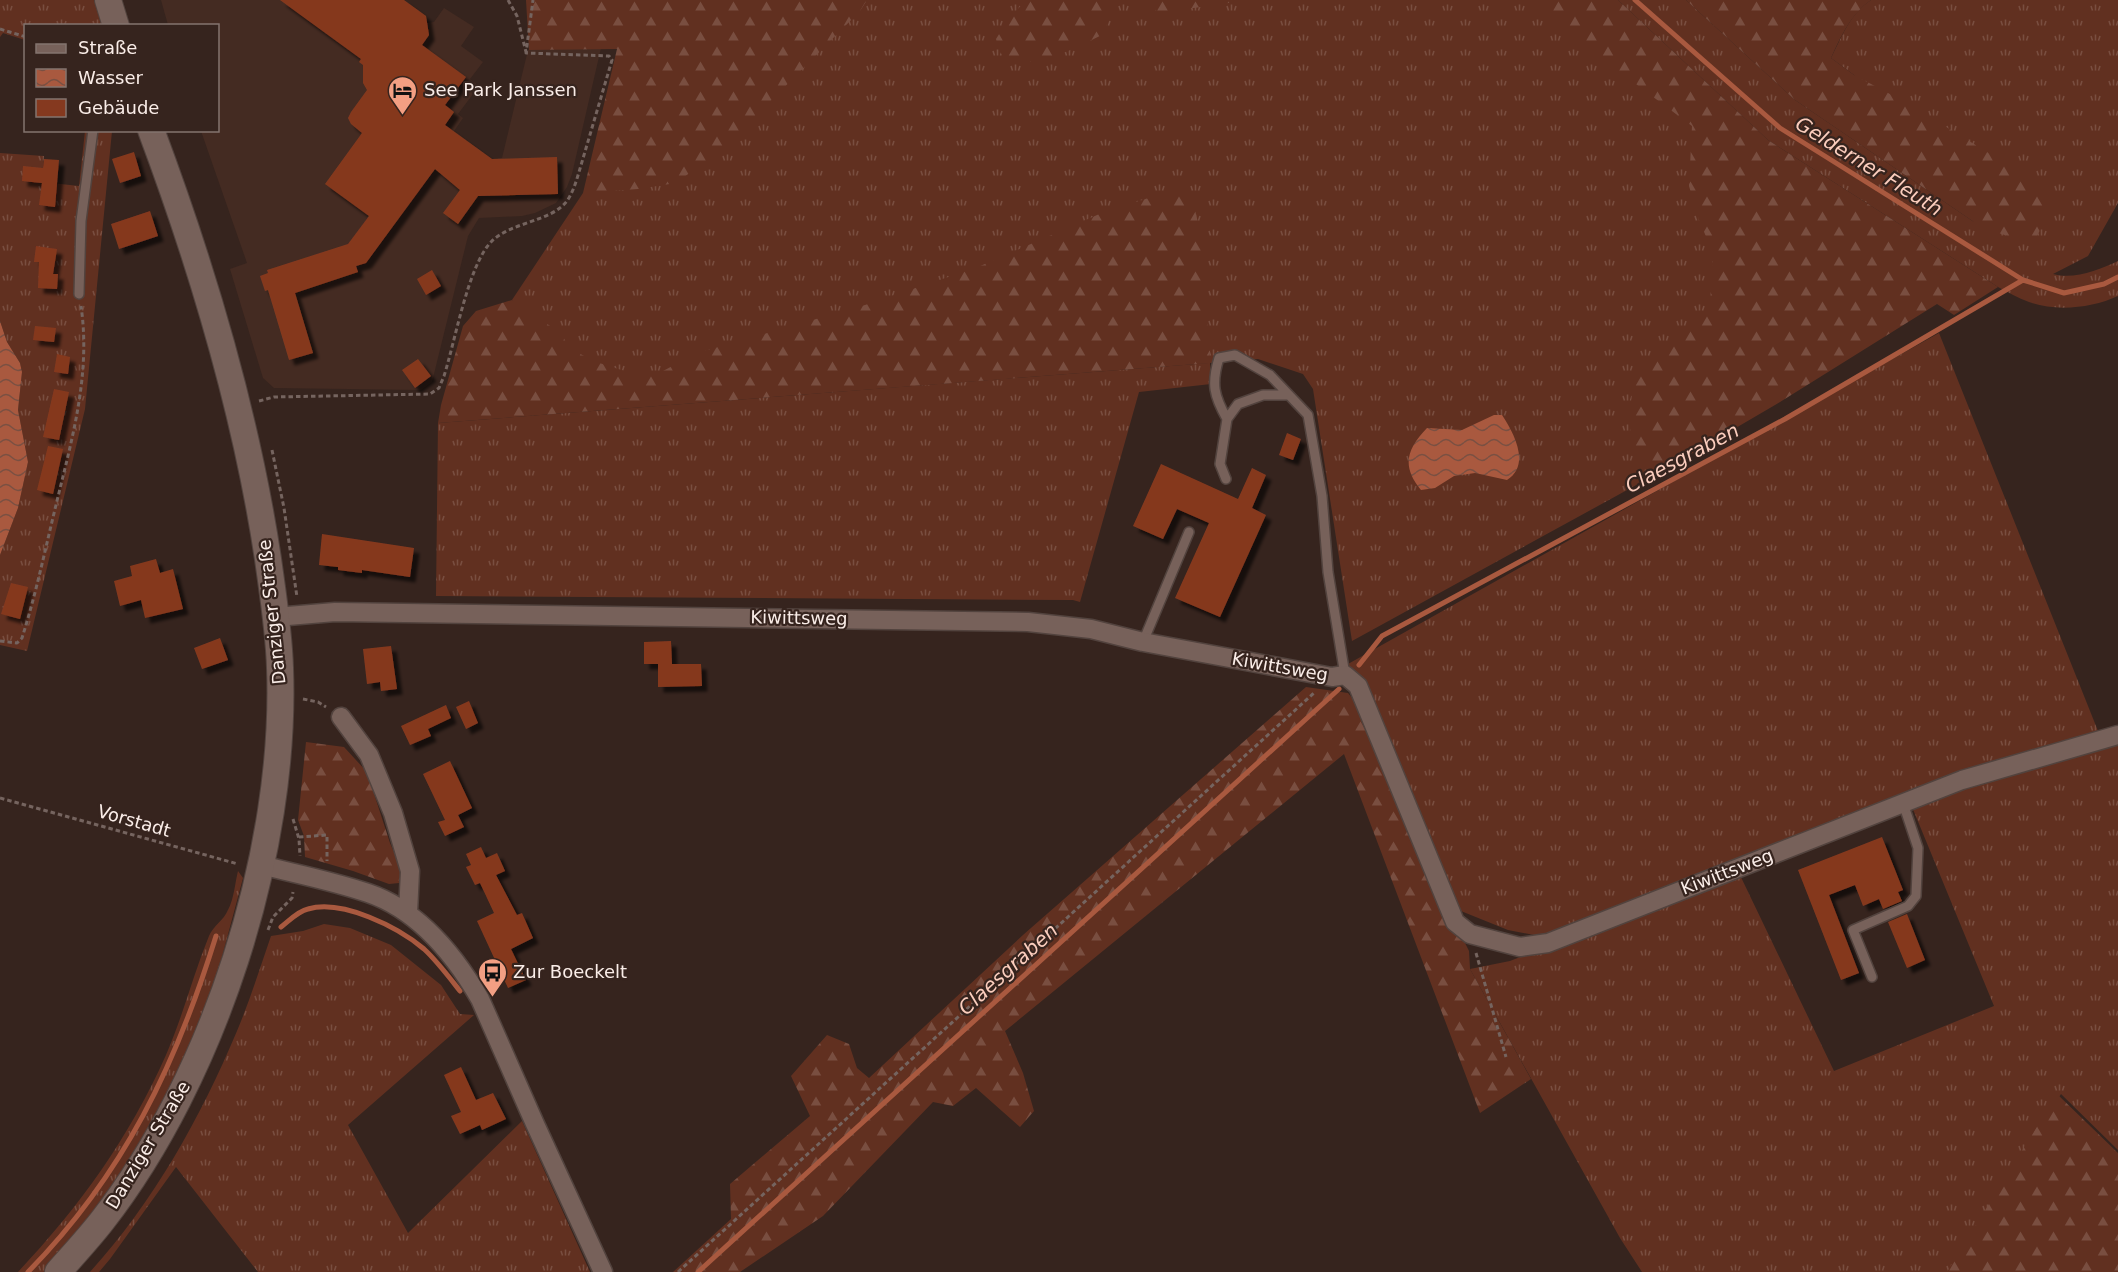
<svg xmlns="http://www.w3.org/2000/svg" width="2118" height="1272" font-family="'DejaVu Sans',sans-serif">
<defs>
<pattern id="grass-tufts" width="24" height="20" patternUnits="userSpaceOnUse" patternTransform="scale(1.5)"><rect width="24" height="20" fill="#613020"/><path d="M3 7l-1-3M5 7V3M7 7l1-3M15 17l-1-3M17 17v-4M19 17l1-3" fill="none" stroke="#794e40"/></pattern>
<pattern id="forest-firs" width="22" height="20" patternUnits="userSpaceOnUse" patternTransform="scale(1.5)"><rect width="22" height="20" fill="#613020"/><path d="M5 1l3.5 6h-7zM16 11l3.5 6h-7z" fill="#794e40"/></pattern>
<pattern id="water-waves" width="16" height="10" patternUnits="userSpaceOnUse" patternTransform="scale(1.5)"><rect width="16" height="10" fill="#a9593f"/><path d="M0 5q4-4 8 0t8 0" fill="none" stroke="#7a5042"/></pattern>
<filter id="shadow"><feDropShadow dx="5.5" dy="5.5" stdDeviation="1.5" flood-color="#0009"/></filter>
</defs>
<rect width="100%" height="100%" fill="#36241e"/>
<!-- built -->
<path fill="#442b22" d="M161 0H349L406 19 415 8 426 16 427 23 434 22 444 8 474 27 461 46 483 62 470 79 479 86 458 114 463 118 454 131 492 159 502 158 528 50 601 48 572 174 567 187 556 203 535 213 522 216 479 218 468 236 432 382 421 390 274 388 263 378 230 269 247 263 201 131 218 130V26L168 25Z"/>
<!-- grass -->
<path fill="url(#grass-tufts)" d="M0 0H96L104 25 26 26 25 40 3 33 0 37Z
M813 0H1588L1872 260 1669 467 1352 641 1313 389 1303 374 1258 359 1210 363 1211 384 1139 392 1080 602 1073 600 436 596 438 423 1209 363 586 388 512 300 583 193 726 99Z
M1618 0H1686L1795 100 1974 222 1854 75 1831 58C1842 36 1850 14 1871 0H2118V203L2088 256 2053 274C2074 280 2099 270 2118 261V296C2092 308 2056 312 2029 302 2018 298 2008 292 1998 287L1768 140Z
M85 131H112L85 409 27 651 0 645V555L18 508 28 462 18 410 22 372 20 363 7 342 0 321V153L44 156 42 182 79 186Z
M1939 333 2100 736 1544 937 1508 930 1451 907 1380 725 1348 664Z
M2118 739V1150L2061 1094 1949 1272H1642L1620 1238 1470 969 1510 961 1738 871 1834 1071 1994 1006 1910 802Z
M238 871 243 878 219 968 183 1066 132 1163 68 1247 45 1272H18C80 1206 129 1138 166 1055 183 1016 193 975 209 936 213 926 224 920 228 910 234 899 235 883 238 871Z
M324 924 350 928 391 945 441 985 460 1014 474 1015 348 1125 408 1233 522 1121 590 1272H258L176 1167 110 1259 99 1272H90C153 1203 201 1117 237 1031 250 1000 260 968 271 936L303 931Z"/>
<!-- forest -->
<path fill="url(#forest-firs)" d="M526 0H867L860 11 726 146 676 183 638 189 583 193 617 49 529 50Z
M1026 0H1123L1111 10 1104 34C1083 44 1019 80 1000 52 998 48 997 43 996 39L1008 20Z
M1143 0H1249L1159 13Z
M1527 0H1618L1768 140 1998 287 1954 315 1937 304 1775 405 1669 467 1644 463 1634 454 1629 422 1633 384 1640 363 1692 330 1710 304 1713 253 1699 220 1689 186 1692 126 1537 10Z
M1686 0H1871C1851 14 1841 36 1831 58L1854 75 1907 103 1987 152 2045 190 2055 200 2036 238C2013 242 1994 231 1974 222L1795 100Z
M1174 190 1186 195 1195 210 1201 236 1210 363 438 423 441 405 463 326 476 311 512 300 562 334 568 347 593 361 631 373 663 371 697 353 865 305 978 267 1104 212Z
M1306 687 1348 693 1369 719 1419 851 1469 951 1470 969 1531 1079 1480 1113 1344 754 1005 1031 1023 1073 1034 1111 1020 1127 976 1088 953 1106 933 1102 823 1216 740 1272H673L731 1219 730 1184 810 1116 791 1076 827 1035 849 1044 857 1068 869 1078 1023 935Z
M306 742 344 747 367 772 390 843 405 878 399 883 389 884 353 871 305 857 304 836 298 820Z
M2057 1094 2118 1153V1272H1947Z"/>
<!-- water -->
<path fill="url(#water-waves)" d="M0 321 7 342 20 363 22 372 18 410 28 462 18 508 0 555Z
M1494 415H1502C1514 433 1531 465 1507 480L1475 473 1454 476 1435 488 1421 490C1401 466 1407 449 1427 428L1462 430Z"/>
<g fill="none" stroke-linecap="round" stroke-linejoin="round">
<!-- stream -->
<path stroke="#a9593f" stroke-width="5" d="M1635 0 1780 128 2023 280 2064 293 2104 284 2118 277
M1359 665 1382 636 1785 419 2023 280
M281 927C289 921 298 911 308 909 342 899 398 927 424 949 437 961 449 977 460 991
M28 1272C124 1174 176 1065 216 936
M698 1272 1339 689"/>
</g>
<!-- building -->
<path fill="#85391f" filter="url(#shadow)" d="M280 0H404L426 16 429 35 422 45 466 77 445 105 454 112 445 125 492 159 557 157 558 194 478 196 458 224 443 213 460 190 435 169 366 263 356 266 358 272 295 293 313 353 289 360 268 290 265 291 260 276 268 273 267 270 348 244 369 216 325 184 362 133 351 124 348 118 351 112 367 90 363 83V65L359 62 361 59Z
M134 152 141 176 120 183 112 159Z
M44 159 59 160 55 207 39 205 42 183 22 181 23 166 43 168Z
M150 211 158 236 119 249 111 224Z
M36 246 57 249 53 274H58L57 289 38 288 39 262H34Z
M432 270 441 286 426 295 417 279Z
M35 326 56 328 54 342 33 340Z
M57 354 70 357 68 374 54 372Z
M418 359 431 376 415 388 402 370Z
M54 389 69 392 59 440 43 437Z
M1287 433 1301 439 1293 460 1279 455Z
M48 446 63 449 53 494 37 490Z
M1161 464 1238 499 1252 468 1266 475 1252 508 1266 515 1220 617 1175 598 1209 523 1177 509 1163 539 1133 526Z
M322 534 414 548 410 577 362 570V573L338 570V567L319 565Z
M156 559 160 573 173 569 183 609 145 618 141 600 120 606 114 581 132 576 130 566Z
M11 583 28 587 20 619 1 614Z
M220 638 228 660 202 669 194 648Z
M671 641 672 664H701L702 686 658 687V664H644V642Z
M391 646 397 689 381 691 380 682 367 684 363 649Z
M469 701 478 723 466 729 456 707Z
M446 705 451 718 428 729 431 736 410 745 401 726Z
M450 761 472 808 458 815 464 827 445 836 438 822 445 820 423 774Z
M1882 837 1903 890 1898 892 1902 901 1883 909 1879 899 1863 906 1855 885 1829 895 1859 973 1841 980 1798 870Z
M481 847 486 858 497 853 505 871 496 875 517 915 522 913 533 938 511 949 526 980 508 988 477 921 494 913 480 883 475 885 466 867 471 865 466 854Z
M1907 914 1925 960 1907 968 1888 922Z
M461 1067 476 1100 493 1093 506 1119 482 1130 480 1125 460 1134 451 1116 461 1112 444 1075Z"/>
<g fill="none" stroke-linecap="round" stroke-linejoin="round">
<defs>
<path id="lane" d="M79 294 81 221 93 130
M1227 419C1214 396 1211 384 1219 358L1235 355 1270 375 1289 395
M1226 479 1220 464 1227 419 1238 404 1263 395H1289L1308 415 1322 496 1328 572 1345 675
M1143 642 1189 532
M1872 977 1853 930 1908 906 1916 896 1918 848 1903 803"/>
<path id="street" d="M276 617 335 612 1028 622 1091 629 1143 642 1332 677 1345 675 1358 686 1455 922 1470 934 1520 947 1548 943 1962 780 2118 735
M341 717 369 755 393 813 410 871 408 913
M261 865C297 874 333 881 368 893 418 910 454 954 480 999L535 1124 603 1272"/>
<path id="secondary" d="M108 0 116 26
M58 1272C73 1255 88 1239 102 1221 214 1077 287 851 280 668 279 632 273 595 268 559 246 413 203 269 151 130"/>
</defs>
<!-- lane casing -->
<use href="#lane" stroke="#52433e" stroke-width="12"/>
<!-- street casing -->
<use href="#street" stroke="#52433e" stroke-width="21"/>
<!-- secondary casing -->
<use href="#secondary" stroke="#52433e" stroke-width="28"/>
<!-- path -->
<path stroke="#75645f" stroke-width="3" stroke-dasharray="4.5 3" stroke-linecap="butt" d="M508 0 517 16 526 52
M0 29 26 37
M259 401 274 397 430 394 439 388 444 376C455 342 468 266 491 242 510 222 551 222 567 201 573 192 576 182 579 172L612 60 609 56 526 53 533 0
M272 450 284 508 297 597
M0 641 17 643 22 638C36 594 45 550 56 505 72 439 91 374 81 306
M303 699 318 702 326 707
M0 798 238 864
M293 819 299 839 300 856
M299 837 327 835V861
M268 930 273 917 292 898 293 892
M1476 953 1506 1057
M678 1272 1315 692"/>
<!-- lane -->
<use href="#lane" stroke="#77615a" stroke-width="9"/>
<!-- street -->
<use href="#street" stroke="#77615a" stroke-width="18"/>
<!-- secondary -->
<use href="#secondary" stroke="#77615a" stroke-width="26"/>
</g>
<!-- icons -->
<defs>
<symbol id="hotel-pin" viewBox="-11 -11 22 30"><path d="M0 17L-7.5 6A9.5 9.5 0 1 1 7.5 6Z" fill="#f39f83" stroke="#36241e"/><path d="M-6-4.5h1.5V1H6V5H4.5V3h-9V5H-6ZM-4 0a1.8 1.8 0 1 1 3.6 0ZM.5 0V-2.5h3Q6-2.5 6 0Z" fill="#111"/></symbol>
<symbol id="bus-pin" viewBox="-11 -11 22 30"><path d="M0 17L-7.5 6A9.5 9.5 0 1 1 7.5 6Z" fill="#f39f83" stroke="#36241e"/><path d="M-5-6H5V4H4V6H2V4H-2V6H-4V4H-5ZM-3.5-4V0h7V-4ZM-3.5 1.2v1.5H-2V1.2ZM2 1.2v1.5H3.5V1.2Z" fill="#111"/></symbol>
</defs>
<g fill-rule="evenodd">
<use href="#hotel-pin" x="386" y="74" width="33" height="45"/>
<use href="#bus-pin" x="476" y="956" width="33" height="45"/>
</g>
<g text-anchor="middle" stroke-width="4.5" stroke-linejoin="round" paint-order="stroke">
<!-- poi labels -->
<g font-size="18" fill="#faede8" stroke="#36241e" text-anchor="start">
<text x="424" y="96">See Park Janssen</text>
<text x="513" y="978">Zur Boeckelt</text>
</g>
<!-- street labels -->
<g font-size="18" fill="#faede8" stroke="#36241e">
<text transform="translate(272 612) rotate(-96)" y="6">Danziger Straße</text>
<text transform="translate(799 618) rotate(1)" y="6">Kiwittsweg</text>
<text transform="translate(1280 667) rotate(10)" y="6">Kiwittsweg</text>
<text transform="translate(134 821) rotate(16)" y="6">Vorstadt</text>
<text transform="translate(1727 872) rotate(-21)" y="6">Kiwittsweg</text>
<text transform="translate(148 1145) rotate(-59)" y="6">Danziger Straße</text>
</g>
<!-- water labels -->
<g font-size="20" font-style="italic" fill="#fbcdbd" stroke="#36241e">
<text transform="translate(1869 166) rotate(32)" y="7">Gelderner Fleuth</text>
<text transform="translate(1682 458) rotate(-28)" y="7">Claesgraben</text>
<text transform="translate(1008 969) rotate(-42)" y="7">Claesgraben</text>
</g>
</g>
<!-- legend -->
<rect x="24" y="24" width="195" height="108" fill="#36241e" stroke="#84746f" stroke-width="1.5"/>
<rect x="36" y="44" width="30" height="9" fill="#77615a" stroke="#84746f" stroke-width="1.5"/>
<text x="78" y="54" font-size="18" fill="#faede8">Straße</text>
<rect x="36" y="69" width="30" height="18" fill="url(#water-waves)" stroke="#84746f" stroke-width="1.5"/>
<text x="78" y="84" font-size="18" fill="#faede8">Wasser</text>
<rect x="36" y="99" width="30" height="18" fill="#85391f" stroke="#84746f" stroke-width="1.5"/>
<text x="78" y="114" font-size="18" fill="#faede8">Gebäude</text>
</svg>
